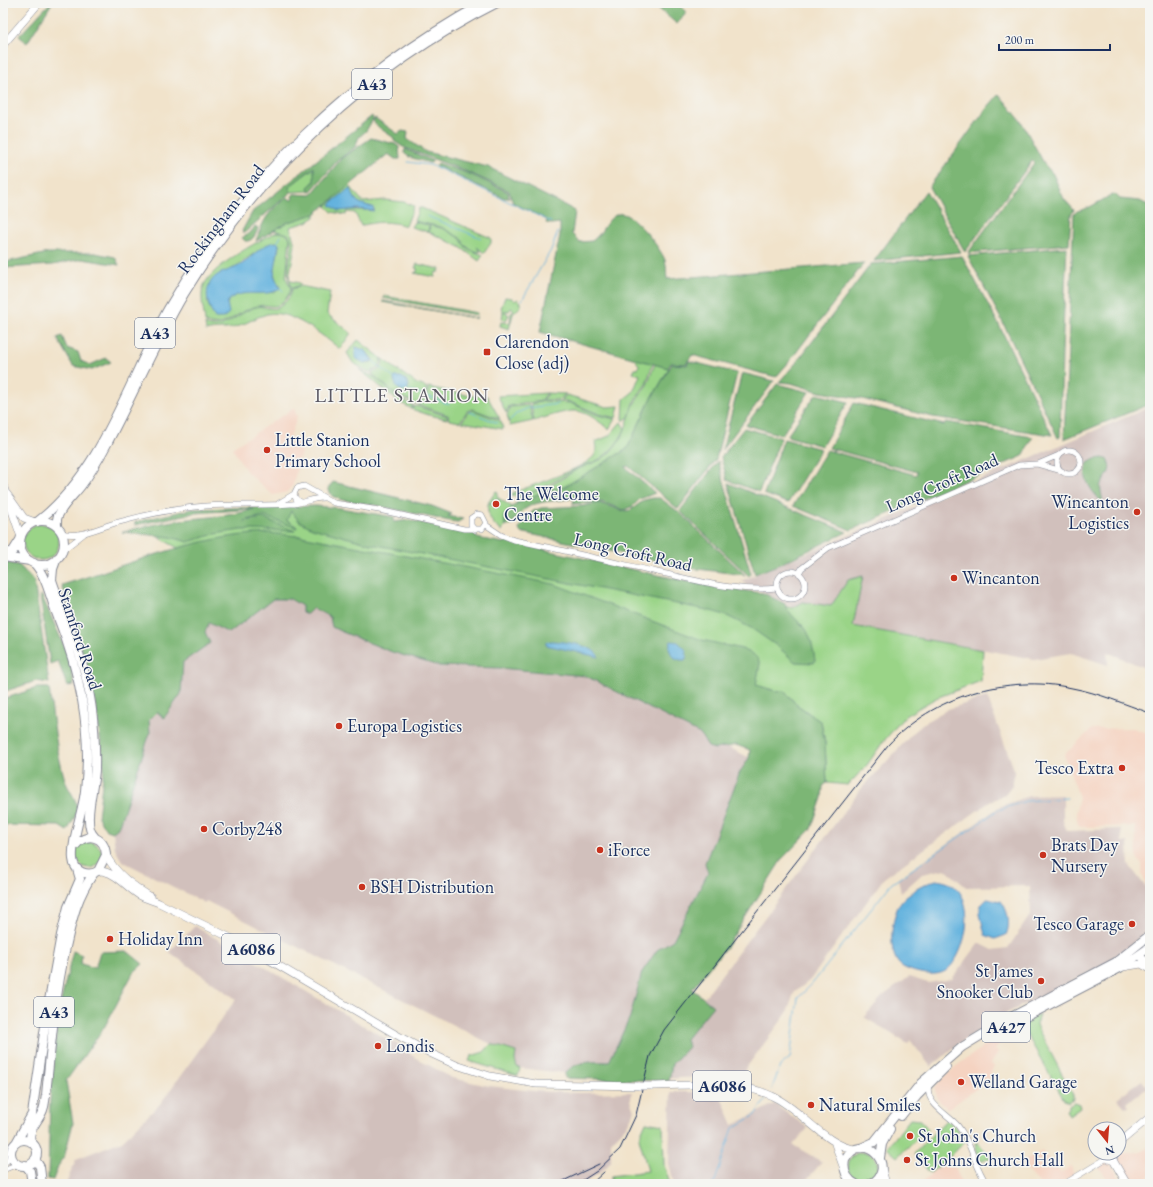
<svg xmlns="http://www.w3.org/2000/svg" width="1153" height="1187" font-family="'EB Garamond',serif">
<rect width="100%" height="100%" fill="#f6f6f2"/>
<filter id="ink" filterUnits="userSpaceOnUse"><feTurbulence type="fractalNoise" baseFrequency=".025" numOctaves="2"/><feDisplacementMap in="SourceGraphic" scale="8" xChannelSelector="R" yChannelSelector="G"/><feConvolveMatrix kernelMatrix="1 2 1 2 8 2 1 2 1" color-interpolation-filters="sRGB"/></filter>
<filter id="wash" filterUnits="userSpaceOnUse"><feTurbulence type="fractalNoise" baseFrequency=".012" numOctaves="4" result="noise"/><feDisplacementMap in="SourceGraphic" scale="16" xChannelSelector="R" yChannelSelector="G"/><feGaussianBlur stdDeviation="0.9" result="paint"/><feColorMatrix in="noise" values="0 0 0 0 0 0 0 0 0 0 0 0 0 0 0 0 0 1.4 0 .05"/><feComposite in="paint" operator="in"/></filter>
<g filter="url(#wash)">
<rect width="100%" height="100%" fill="#f1e3cb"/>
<!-- built -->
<path fill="#f5d3c1" d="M294 408 297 417 290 437 302 447 294 480 293 485 287 492 273 495 247 472 232 448Z
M1133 728 1150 734V884L1146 886 1142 874V864L1138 860 1136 850 1135 826 1081 827 1078 824 1076 813 1079 797 1064 755 1092 729Z
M997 1037 1000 1043 995 1050 998 1052 991 1064 994 1066 987 1081 948 1109 938 1100 934 1087 955 1067Z
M1150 1147V1175L1148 1177 1150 1184H1133L1124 1166 1119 1162 1117 1154 1138 1152Z
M1042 1151 1061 1173 1071 1166 1074 1175 1059 1184H1040L1021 1163Z
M951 1156 962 1184H924L922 1182 931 1175 930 1173Z
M1104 1162 1111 1164 1123 1184H1111L1098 1166Z"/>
<!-- industrial -->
<path fill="#d1c0bc" d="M1150 407V670L1107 652 1108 665 1071 653 1034 659 817 619 741 581Z
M273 599H289L302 606 313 608 330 617 332 627 439 666 500 668 586 676 750 758 708 873 673 940 657 950 642 972 630 1017 609 1062 588 1063 572 1066 565 1073 520 1068 517 1067 515 1060V1052L491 1044 206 901 205 903 122 861 115 849 113 832 118 828 150 733 149 720 157 712 164 718 181 694 183 662 210 643 205 632 209 623 229 633Z
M987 697 1015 772 1012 785 1005 794 988 803 884 878 810 980 794 993 787 1013 743 1072 727 1076 657 1079 670 1043 862 788 914 732 927 721 948 709Z
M1063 795V821L1067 831 1121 829 1122 843 1128 842 1129 865 1145 886 1150 884V926L1129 948 1102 966 1003 1015 957 1045 931 1067 910 1040 908 1044 864 1017 883 996 909 977 928 983 952 979 979 943 993 950 1008 948 1031 914 1030 886 966 887 945 869 922 874 901 893 898 879 999 807 1029 796Z
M195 926 393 1043 394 1041 416 1058 452 1078 489 1086 534 1091 579 1093 633 1092 630 1100 634 1111 627 1125 611 1142V1162L600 1173 582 1184H66L76 1159 122 1141 160 1104 236 999 169 952Z
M1142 1080 1147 1088 1127 1102 1129 1106 1125 1107 1117 1098Z
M671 1092H719L733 1125 774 1104 808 1128 793 1145 822 1162 803 1184H674L669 1163Z"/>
<!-- green -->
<path fill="#9ad487" stroke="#5a8272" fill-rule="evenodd" d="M314 168 315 180 310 186V191L291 192 288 187Z
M349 185 363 202 385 200 404 202 414 206 406 226C392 221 375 221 361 226L355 213 347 212 346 215 332 212 326 206ZM351 190C357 206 361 202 375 210H345L332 202Z
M419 208H422L491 238V243L484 253 477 247 480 252 474 251 464 245 462 239 441 227 414 221Z
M311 214H315V217L307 222 290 227 295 245 289 278 291 281 300 283V285L292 288C281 267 298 248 288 234L274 230 286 223Z
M414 222 429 225 428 232 411 227Z
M430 225 444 229 461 239C465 250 473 251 483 255L479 261 460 247 429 232Z
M277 232 285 233 290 238 286 278 291 288 290 292 285 300 277 306C270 307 264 304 258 306 239 309 224 332 205 322 204 312 200 298 203 288 208 268 258 241 277 232ZM276 242 279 244C279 259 268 273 280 286L276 292C261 292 235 289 227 303L228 312 212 313 207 302 220 274 231 270 266 245Z
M417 264 440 269 439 272H436L435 277 414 273 417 272V268H415Z
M300 286 330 292 327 314 351 333 340 349C322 335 290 309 267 314 255 317 245 325 233 328 224 330 215 328 206 331L205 324C223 333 238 312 256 307 263 305 270 310 277 308 284 305 291 297 292 289Z
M384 296 477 313V315L383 298Z
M505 297 512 298 515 301 517 299 521 302V306L513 314 509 329 500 326 501 322 510 323 511 313 515 311 511 308 509 311H504L509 315 506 320 502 319 503 311 501 308Z
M383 301 475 318H477L382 302Z
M358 340 380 357 381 363 379 368 369 372 353 363 347 353ZM356 347 366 351 373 360 372 362 364 363 355 354Z
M381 358 417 384 426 387C428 395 422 401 416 404L395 394 371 373 379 370 383 364Z
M634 358 653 363 646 384 633 403 629 417 623 421 624 399 633 392 640 375 633 373 635 369H638L639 365Z
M655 364 669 368 649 403 627 449 564 487 546 490 514 505 518 501 519 497 550 486 576 470 602 459 611 451 622 437 634 404 647 385Z
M359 369 376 378 395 395 414 406 410 408 399 402Z
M428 387 472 396H487L500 419 472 409 467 411 460 422 449 420 448 415 418 405C423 400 429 396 428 387Z
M547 393 566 394 559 400H542L547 396Z
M547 393 541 401 509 406 506 413 498 396Z
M567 395 607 407 619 406 616 418 599 414 570 402 561 400Z
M545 401 570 403 598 415 615 419 609 429C599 422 588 412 576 411 567 410 543 418 534 421L531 404Z
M529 405 533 421 510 426 507 415 510 407Z
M416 406 447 416V419L429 415 411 409Z
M473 410 501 421 503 429 462 422 467 413Z
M621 422 625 429C620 440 613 449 604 456 596 463 585 464 576 469 561 477 524 502 508 495 526 487 581 470 593 457 597 453 596 448 595 442L609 436Z
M496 491 498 492 497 497 512 507 504 516 505 524 502 531C493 526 486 515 488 504H493V508H498L499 500 493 499V503H488Z
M275 511 302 513 479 540 770 597 774 604 793 608 803 602 831 606 848 580 863 576 853 626 983 650 981 681 936 698 905 716 883 742 867 765 848 785 827 783 825 743 821 722 796 704 783 690 779 692 756 685C754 672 766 666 753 654L301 536 244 535 178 548 142 528Z
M23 542a18 18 0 1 1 36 0a18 18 0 1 1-36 0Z
M76 855a13 13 0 1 1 26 0a13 13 0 1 1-26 0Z
M1039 1015 1036 1025 1073 1095V1099L1069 1102 1064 1100 1022 1026 1015 1028 1013 1027Z
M491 1044 516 1052 515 1060 517 1067 520 1068 518 1076 469 1061 471 1056 484 1052Z
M1074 1102 1079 1104 1080 1108 1069 1116 1066 1110 1069 1108V1105Z
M910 1119 920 1120 928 1129 897 1157 887 1148Z
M947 1119 957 1129 965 1141 951 1156 930 1173 914 1154Z
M646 1122 663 1125 664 1165 670 1184H610L611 1176 648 1171 639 1138Z
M977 1141 991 1158 990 1159 982 1160 978 1158 975 1143Z
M848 1167a15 15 0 1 1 30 0a15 15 0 1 1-30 0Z"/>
<!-- forest -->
<path fill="#7bb674" stroke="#4b7269" d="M50 3H52L27 43 19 36Z
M662 3H677L687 12 677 24 658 8Z
M999 94 1021 121 1045 165 1053 174 1064 199 1074 210 1071 215 1069 244 968 253 1034 163 1032 161 965 252 929 187 987 108Z
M372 116 373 119 366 131 359 137 355 147 337 161 312 190 309 191 308 187 314 182V167L289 187 291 192 244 233 242 231 253 211 261 205Z
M375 118 398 134 402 131 408 132 407 139 426 152 488 167 566 206 575 211 572 234 580 242 592 241C603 234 605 219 618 214 631 209 661 249 665 260 667 266 666 273 667 279L864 263 789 362 776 377 692 355 686 364 671 363 668 368 540 332 560 235V223L551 224 546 223 547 220 513 203 509 191 470 173 403 147 394 141V138C386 132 379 129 373 121Z
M371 138 395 144 399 147 400 159H395L388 154 315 214 286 223 256 241C265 216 267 214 287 197L291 200 293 199 292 196 294 194 311 195 342 158Z
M405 149 433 161 430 163 409 157 404 153Z
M438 163 470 174 508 192 509 198H504L436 166Z
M926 191 961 252 874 261Z
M1115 194 1120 199 1140 201 1150 206V404L1064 439 1074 214 1077 211C1091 209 1101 199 1115 194Z
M255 226 258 228C256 235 252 242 245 241L242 238 252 231Z
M1067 247 1062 351 1060 437 1058 438 1003 323 968 256Z
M48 253H95L115 257 119 265 82 259 53 265 3 268V259L6 262Z
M962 256 999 325 1052 435 933 417 862 399 820 392 791 383 779 382 796 363 871 264Z
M62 336 67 348 78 352 81 361 90 365 106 358 111 362 92 370 73 366 57 338Z
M689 361 737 373 716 459 678 509 628 466 625 467 655 493 640 499 633 506 624 510 601 502 573 504 574 498C558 502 539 499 525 509 519 513 515 521 510 526L505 525 504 516 514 505 546 490 564 487 627 449 649 403 672 364 687 365Z
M742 373 774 381 722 450Z
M777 384 809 392 782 435 746 425Z
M816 394 848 402 822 446 787 436Z
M854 403 944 425 946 422 1032 437V439L1023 456 851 530 793 506 827 450 916 475 917 472 829 448Z
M744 428 781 438 759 492 727 480 721 457Z
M784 439 821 449 788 503 764 494Z
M1103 458 1108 460C1113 472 1106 476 1100 486L1103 503C1093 493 1080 478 1088 463L1095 459Z
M718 461 751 574 749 576 680 511Z
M333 482 432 506 452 514 448 516 463 519 458 522 449 521 370 504 342 500 332 496 328 488Z
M728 483 847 532 780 564 755 574Z
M653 498H660L680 513 745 575 690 568 520 532 519 528 533 511 541 508 583 506 599 503 624 511 631 510 644 500Z
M316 506 340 508 394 517V522L410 520 475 534 477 538 504 543 506 541 706 586 763 593 785 604C789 615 798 620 805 628 811 636 814 652 815 661L814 663 795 662 777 646 751 628 725 615 707 610 371 544 312 528 299 521 291 511 287 520 296 526 297 528 263 516 244 521 263 518 295 531 241 530 215 534 188 542 170 537 122 532C141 527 160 523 180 520 205 517 230 517 254 509L194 513 135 525V522L192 509Z
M270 533 306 537 554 584 702 640 742 649 753 654 758 659 760 664 756 685 779 692 783 690 796 704 821 722 825 743 827 783 823 786 822 798 811 829 782 859 727 946 692 989 713 1006 686 1039 688 1047 672 1064 669 1081 565 1078V1073C577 1060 593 1062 609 1062L630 1017 642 972 657 950 673 940 708 873 705 863 740 772 749 758 750 750 736 745 715 749 708 747 700 734 586 676 500 668 439 666 392 652 340 631 332 627 330 617 313 608 307 614 302 612V606L290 599H273L229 633 209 623 205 632 210 643 183 662 181 694 164 718 157 712 149 720 150 733 118 828 113 832 106 830 98 817 104 768 97 715 91 682 62 585C130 564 198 535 270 533Z
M3 562 19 565 34 581 49 683 36 681 3 692Z
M41 594 70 659 74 685 67 686 58 661 50 664 40 596Z
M37 688H49C53 718 56 750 65 780 67 788 77 799 77 808 77 816 71 824 67 831L59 826 3 825V699Z
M73 951 82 955 81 964 95 968 100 952 127 951 143 964 133 973 105 1026 66 1081 73 1123 64 1158 58 1166 53 1180 48 1179 50 1100 58 1013Z"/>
<!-- water -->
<path fill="#64b2de" stroke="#40709e" d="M348 189H351C356 204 358 203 373 207L374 211 358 209 339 211 330 205C334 199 343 195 348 189Z
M276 242 279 244 274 275 280 288C268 300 238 285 227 303L229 313 223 318H215C206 304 202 284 219 274 227 270 235 269 242 264 253 257 262 243 276 242Z
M356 347 366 351 373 361 364 363 355 358Z
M395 377H401L406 380 409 385 407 390 403 391 397 388 394 380Z
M552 641C564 642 593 644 599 657L546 645V642Z
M671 641 678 642 686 650 687 656 685 660C676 661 670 655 669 647Z
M936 880C942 881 950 882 955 887 976 904 966 954 947 970 936 978 914 973 903 967 885 957 891 910 904 898 913 890 925 884 936 880Z
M987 899 1001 901C1008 910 1011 924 1006 935L995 939 985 935 980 914V906Z"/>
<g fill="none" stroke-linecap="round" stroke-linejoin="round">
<!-- stream -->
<path stroke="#64b2de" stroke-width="1" d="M408 162 430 165 440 169 551 222
M427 216 481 238
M277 243 281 236
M280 288 283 291
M522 300 551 250 558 232
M373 361 395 379
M407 389 449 404
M470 412 498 423
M510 420 517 413 528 408 558 404
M772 1089 780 1066 790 1058 798 998 812 984 891 884 998 810 1026 801 1067 798
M712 1184 715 1181 733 1128 754 1116 766 1100"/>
</g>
</g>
<g filter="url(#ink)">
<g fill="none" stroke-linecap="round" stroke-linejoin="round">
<defs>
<path id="minor" d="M1057 462a12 12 0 1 1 24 0a12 12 0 1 1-24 0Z
M1038 464 1059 455
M301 502 296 499 294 494 297 488 304 486 334 503 379 510 464 529H482L486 523 482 515 477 514 471 518V525L475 530
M279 503 294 494
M486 525 501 535 514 540C562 550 609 561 657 572 696 580 738 593 777 588
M61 533C80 539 101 526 119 522 148 514 177 508 206 506 234 504 263 506 291 504 303 504 311 498 323 498
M62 551 84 534
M777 585a14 14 0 1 1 28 0a14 14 0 1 1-28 0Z
M799 573 802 568 828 548 1019 465 1037 464 1062 471
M929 1085C924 1103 948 1114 958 1126 972 1143 974 1166 987 1184
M3 1164 8 1160 11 1152
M3 1170 18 1164
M1064 1184 1107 1158"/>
<path id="major" d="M3 45 39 3
M3 485 21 537
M7 494 24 518 35 522
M106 855C116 874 133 886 151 897
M98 871C114 870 126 887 139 895 146 899 152 900 159 903L237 941 395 1034 430 1053 456 1065 490 1076 536 1084 640 1086
M1139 955 1150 965
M1123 967 1141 964 1150 969
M651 1086C690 1086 736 1079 772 1096 800 1108 827 1147 855 1149
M1119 1143 1150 1117
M835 1144 844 1169
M1109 1153 1107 1158 1111 1160 1114 1158 1113 1153
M1113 1160 1127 1184
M882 1169 886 1184"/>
<path id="highway" d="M20 543a22 22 0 1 1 44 0a22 22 0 1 1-44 0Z
M37 522C104 470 128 380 168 309 243 179 353 75 484 3
M57 527C57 522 56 518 59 514 64 504 74 495 81 486 91 473 99 459 107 444 133 395 155 343 184 294 258 172 369 67 497 3
M3 555 13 551 20 540
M3 557 30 561
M57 558 53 569 52 580C61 607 73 633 81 660 92 695 96 732 95 769 95 785 82 825 94 836
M34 563C47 577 50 598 57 615 80 673 92 729 85 791 83 811 71 841 73 859 74 872 88 877 98 871L106 855C105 835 86 832 75 846
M997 1032 1120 968 1150 947
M901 1116 917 1096 946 1067
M11 1153a13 13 0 1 1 26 0a13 13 0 1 1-26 0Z
M31 1142C27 1130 39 1121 43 1110 45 1105 45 1100 46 1095 51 1045 55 996 66 947 72 920 77 896 94 873
M16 1143 32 1114 48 1006 61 935 68 907 80 879 77 869
M861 1148 874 1142 921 1083 962 1047 1013 1016 1116 962 1150 935
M880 1158 882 1144 890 1129
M35 1159 40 1167 42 1184
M25 1165 30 1171 32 1184
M856 1184C846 1179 843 1170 845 1160 863 1127 901 1169 870 1184"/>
</defs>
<!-- minor casing -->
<use href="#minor" stroke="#868994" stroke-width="6"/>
<!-- major casing -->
<use href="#major" stroke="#868994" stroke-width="8"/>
<!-- highway casing -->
<use href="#highway" stroke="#868994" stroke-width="10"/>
<!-- minor -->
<use href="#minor" stroke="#fff" stroke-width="5"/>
<!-- major -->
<use href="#major" stroke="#fff" stroke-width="7"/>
<!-- highway -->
<use href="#highway" stroke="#fff" stroke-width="8"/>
<!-- rail -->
<path stroke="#1b2f5e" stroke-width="1" d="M557 1184 599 1164
M577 1184 597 1171 620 1149 636 1115 650 1056 664 1030 888 745C933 696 1007 674 1072 688 1099 693 1124 704 1150 713
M591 1184 604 1172"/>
<defs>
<path id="major-bridge" d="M640 1086H651"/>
</defs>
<!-- major-bridge casing -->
<use href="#major-bridge" stroke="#868994" stroke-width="8" stroke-linecap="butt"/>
<!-- major-bridge -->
<use href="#major-bridge" stroke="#fff" stroke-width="7"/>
</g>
</g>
<!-- markers -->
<g fill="#c8321e" stroke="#f6f6f2" stroke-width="1.5">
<rect x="483" y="348" width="8" height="8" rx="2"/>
<circle cx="267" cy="450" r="4"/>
<circle cx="496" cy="504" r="4"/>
<circle cx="1137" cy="512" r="4"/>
<circle cx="954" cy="578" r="4"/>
<circle cx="339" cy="726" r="4"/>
<circle cx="1122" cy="768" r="4"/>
<circle cx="204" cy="829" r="4"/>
<circle cx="600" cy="850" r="4"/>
<circle cx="1043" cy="855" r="4"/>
<circle cx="362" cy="887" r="4"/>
<circle cx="1132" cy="924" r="4"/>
<circle cx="110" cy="939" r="4"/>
<circle cx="1041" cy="981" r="4"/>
<circle cx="378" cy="1046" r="4"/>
<circle cx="961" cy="1082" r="4"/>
<circle cx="811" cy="1105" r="4"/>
<circle cx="910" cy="1136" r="4"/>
<circle cx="907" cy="1160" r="4"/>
</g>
<g text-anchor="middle" stroke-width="3" stroke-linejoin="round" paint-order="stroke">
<!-- shield labels -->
<g fill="#f6f6f2" stroke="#5d6b8a" stroke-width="1">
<rect x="352" y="69" width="40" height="30" rx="3"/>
<rect x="135" y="318" width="40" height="30" rx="3"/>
<rect x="222" y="934" width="58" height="30" rx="3"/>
<rect x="34" y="997" width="40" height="30" rx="3"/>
<rect x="982" y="1012" width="48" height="30" rx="3"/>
<rect x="693" y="1071" width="58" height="30" rx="3"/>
</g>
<g font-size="17" font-weight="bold" fill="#1b2f5e">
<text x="372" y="90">A43</text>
<text x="155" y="339">A43</text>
<text x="251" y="955">A6086</text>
<text x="54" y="1018">A43</text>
<text x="1006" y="1033">A427</text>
<text x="722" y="1092">A6086</text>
</g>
<!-- street labels -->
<g font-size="18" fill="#1b2f5e" stroke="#f6f6f2">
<text transform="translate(221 219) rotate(-53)" y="6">Rockingham Road</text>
<text transform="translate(942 483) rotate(-24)" y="6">Long Croft Road</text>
<text transform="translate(633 552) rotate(13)" y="6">Long Croft Road</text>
<text transform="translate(80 639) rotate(72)" y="6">Stamford Road</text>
</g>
<!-- poi labels -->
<g font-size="18" fill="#1b2f5e" stroke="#f6f6f2" text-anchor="start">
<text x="495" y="348">Clarendon<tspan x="495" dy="21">Close (adj)</tspan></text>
<text x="275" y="446">Little Stanion<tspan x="275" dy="21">Primary School</tspan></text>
<text x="504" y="500">The Welcome<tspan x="504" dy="21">Centre</tspan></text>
<text x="1129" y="508" text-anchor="end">Wincanton<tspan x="1129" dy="21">Logistics</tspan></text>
<text x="962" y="584">Wincanton</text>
<text x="347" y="732">Europa Logistics</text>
<text x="1114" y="774" text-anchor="end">Tesco Extra</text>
<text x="212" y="835">Corby248</text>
<text x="1051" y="851">Brats Day<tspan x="1051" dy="21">Nursery</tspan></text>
<text x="608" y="856">iForce</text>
<text x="370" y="893">BSH Distribution</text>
<text x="1124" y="930" text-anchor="end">Tesco Garage</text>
<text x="118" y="945">Holiday Inn</text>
<text x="1033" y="977" text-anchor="end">St James<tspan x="1033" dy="21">Snooker Club</tspan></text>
<text x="386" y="1052">Londis</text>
<text x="969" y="1088">Welland Garage</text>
<text x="819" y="1111">Natural Smiles</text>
<text x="918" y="1142">St John's Church</text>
<text x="915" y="1166">St Johns Church Hall</text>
</g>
<!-- quarter labels -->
<g font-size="20" letter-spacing="1" fill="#5b5964" stroke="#f6f6f2">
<text x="402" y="402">LITTLE STANION</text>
</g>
</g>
<!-- margin -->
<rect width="1153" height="1187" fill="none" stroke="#f6f6f2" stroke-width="16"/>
<!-- north arrow -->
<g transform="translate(1107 1141) rotate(163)"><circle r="19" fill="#f6f6f2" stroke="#9ea6b7"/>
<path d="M0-3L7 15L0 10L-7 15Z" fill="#c8321e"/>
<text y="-6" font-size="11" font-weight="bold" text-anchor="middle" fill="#1b2f5e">N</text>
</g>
<!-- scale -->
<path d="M999 44v6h111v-6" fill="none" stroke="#1b2f5e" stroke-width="2"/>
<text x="1005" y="44" font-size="12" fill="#1b2f5e" stroke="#f6f6f2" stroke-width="3" paint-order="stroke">200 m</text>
</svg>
